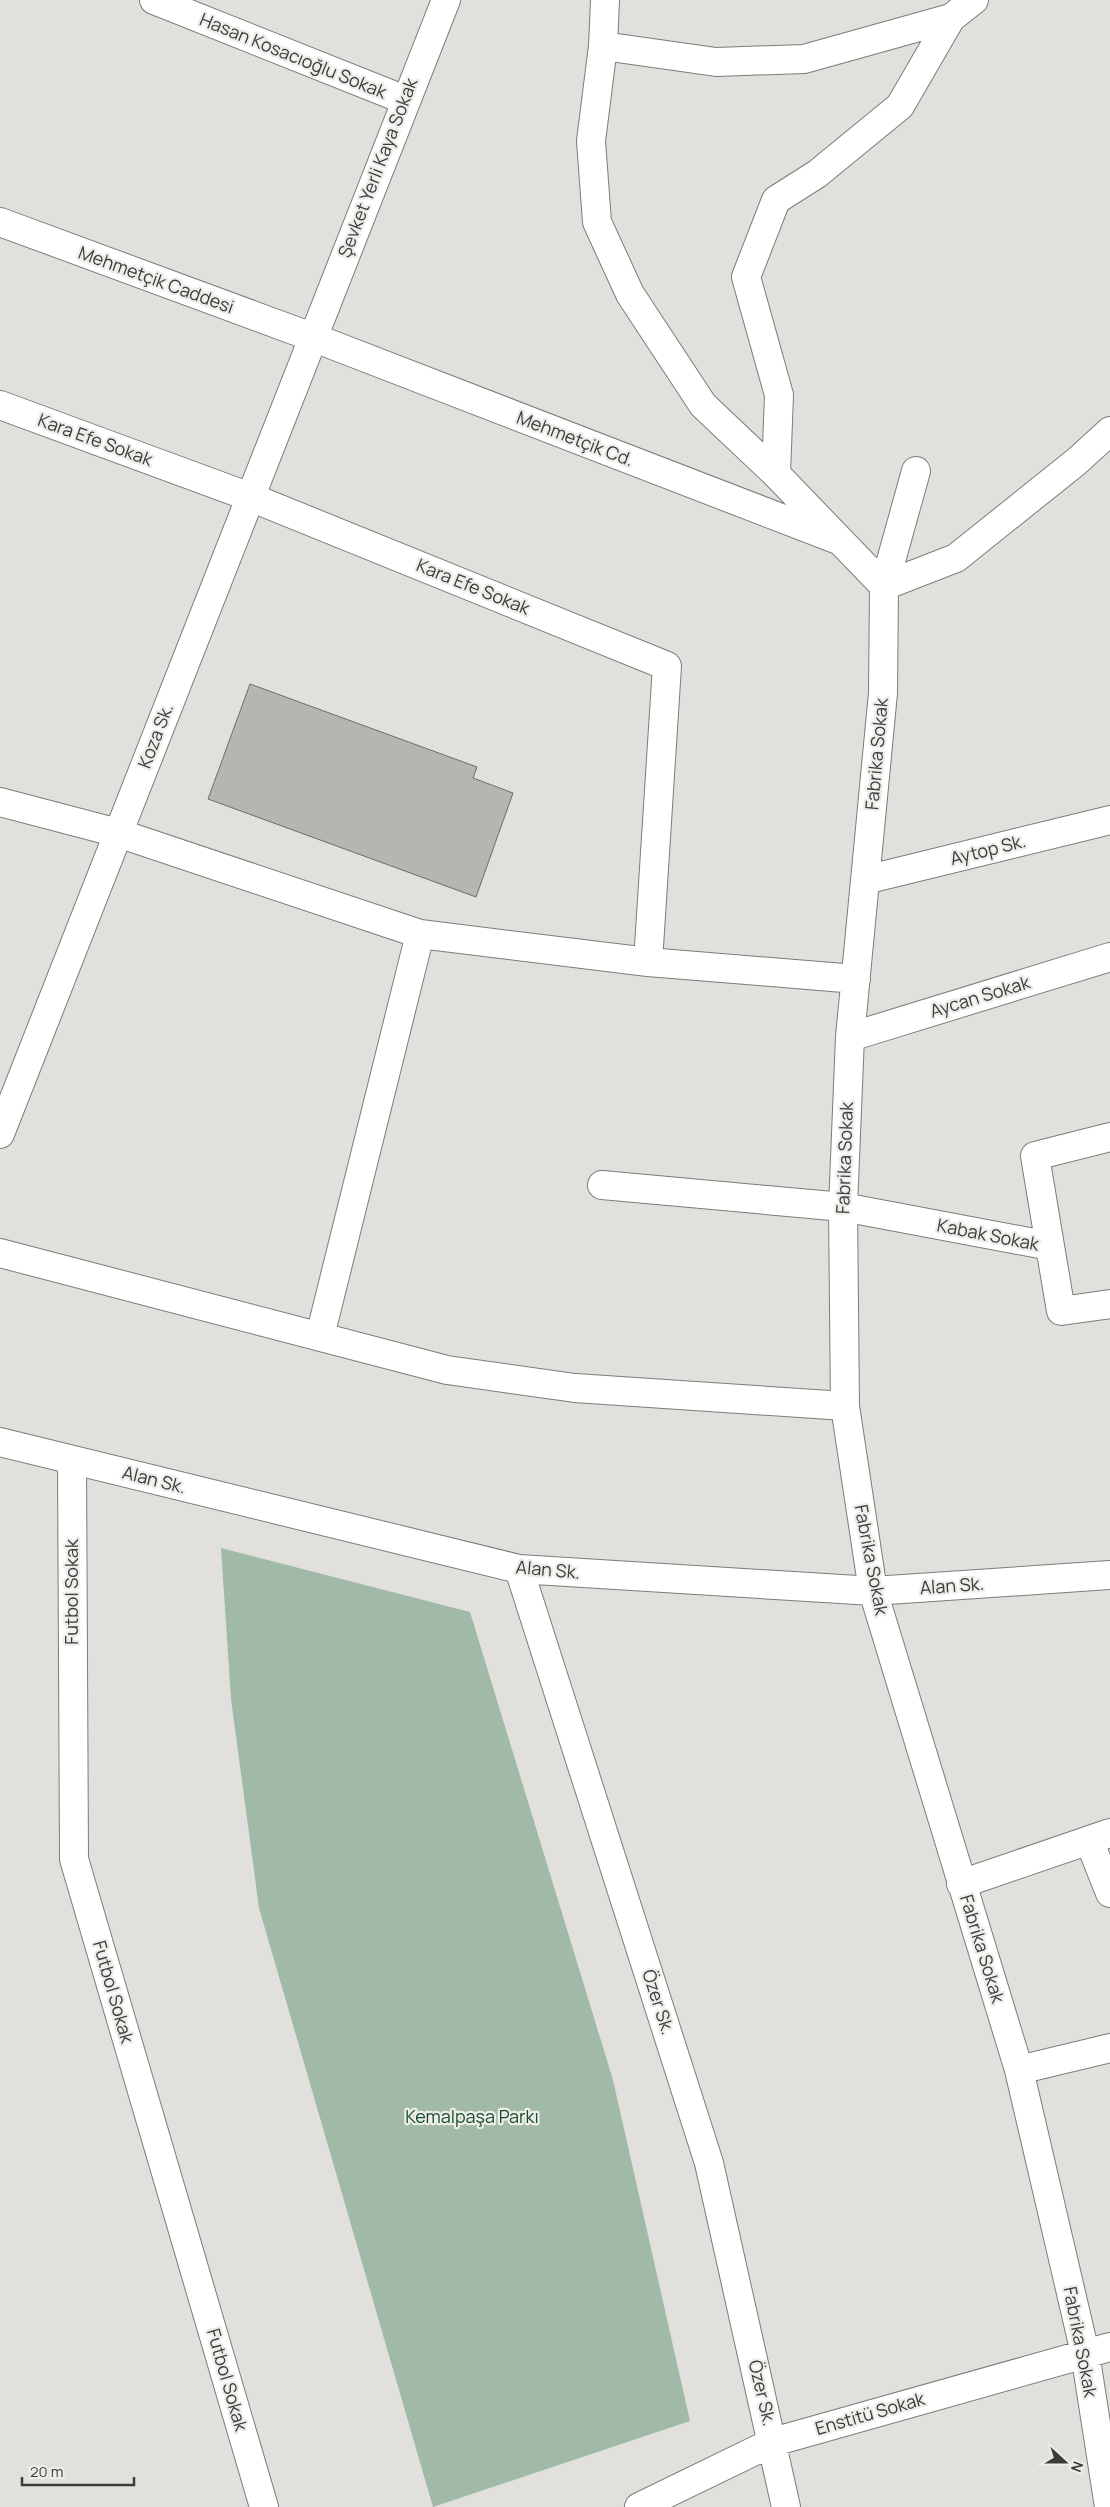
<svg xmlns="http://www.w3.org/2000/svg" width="1110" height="2507" font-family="Manrope,sans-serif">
<rect width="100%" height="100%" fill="#e1e0dc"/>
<!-- green -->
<path fill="#a0baa7" d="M221 1548 470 1612 613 2080 690 2421 433 2507 259 1908 231 1699Z"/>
<!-- building -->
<path fill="#b6b5b2" stroke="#6d6c69" d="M250 684 477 767 473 778 513 793 476 897 208 799Z"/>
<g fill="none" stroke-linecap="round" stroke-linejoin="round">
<defs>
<path id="minor" d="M154 0 405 100
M605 0 603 46 591 141 597 222 630 294 703 405 776 474 884 586
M603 46 716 62 804 59 951 18 974 0
M0 222 312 337 838 540
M0 405 250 497 667 666 648 962
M916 471 884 586 883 693 850 1037 843 1207 845 1406 873 1591 1019 2070 1085 2353 1109 2507
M776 474 779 395 746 277 776 200 817 174 900 106 951 18
M884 586 956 558 1076 462 1110 431
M0 802 118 833 420 934 648 962 856 979
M865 880 1110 820
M850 1037 1110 957
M0 1134 446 0
M602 1185 843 1207 1050 1246 1061 1311 1110 1304
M1050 1246 1035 1156 1110 1137
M0 1253 447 1370 575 1388 845 1406
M320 1336 420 934
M0 1442 519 1569 873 1591 1110 1575
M72 1460 74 1859 264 2507
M519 1569 709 2163 786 2507
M1089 1840 1110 1893
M961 1884 1110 1833
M1019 2070 1110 2048
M639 2507 773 2442 1110 2347"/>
</defs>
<!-- minor casing -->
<use href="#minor" stroke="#7d7c79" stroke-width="30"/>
<!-- minor -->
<use href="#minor" stroke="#fff" stroke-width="28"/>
</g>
<g text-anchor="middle" stroke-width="4.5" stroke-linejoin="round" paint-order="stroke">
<!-- street labels -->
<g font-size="18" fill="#3c3c3b" stroke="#eeedea">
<text transform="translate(293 56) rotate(22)" y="6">Hasan Kosacıoğlu Sokak</text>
<text transform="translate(378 168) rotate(-69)" y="6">Şevket Yerli Kaya Sokak</text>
<text transform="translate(156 280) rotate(20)" y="6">Mehmetçik Caddesi</text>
<text transform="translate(575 439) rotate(21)" y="6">Mehmetçik Cd.</text>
<text transform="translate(95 440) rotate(20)" y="6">Kara Efe Sokak</text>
<text transform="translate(473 587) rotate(22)" y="6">Kara Efe Sokak</text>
<text transform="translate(156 736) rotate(-69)" y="6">Koza Sk.</text>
<text transform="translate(877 754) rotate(-85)" y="6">Fabrika Sokak</text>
<text transform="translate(988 850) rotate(-14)" y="6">Aytop Sk.</text>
<text transform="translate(980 997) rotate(-17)" y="6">Aycan Sokak</text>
<text transform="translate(845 1158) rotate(-88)" y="6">Fabrika Sokak</text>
<text transform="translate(988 1235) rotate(11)" y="6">Kabak Sokak</text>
<text transform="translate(154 1480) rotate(14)" y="6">Alan Sk.</text>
<text transform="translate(871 1560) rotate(79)" y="6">Fabrika Sokak</text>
<text transform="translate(548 1570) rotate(5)" y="6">Alan Sk.</text>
<text transform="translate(952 1586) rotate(-4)" y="6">Alan Sk.</text>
<text transform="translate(72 1592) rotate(-90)" y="6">Futbol Sokak</text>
<text transform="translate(982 1949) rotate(73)" y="6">Fabrika Sokak</text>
<text transform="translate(113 1992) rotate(74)" y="6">Futbol Sokak</text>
<text transform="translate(658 2002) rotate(72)" y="6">Özer Sk.</text>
<text transform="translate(1080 2342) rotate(79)" y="6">Fabrika Sokak</text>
<text transform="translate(227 2380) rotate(74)" y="6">Futbol Sokak</text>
<text transform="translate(762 2393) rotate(77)" y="6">Özer Sk.</text>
<text transform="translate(870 2414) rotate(-16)" y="6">Enstitü Sokak</text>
</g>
<!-- park labels -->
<g font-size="18" fill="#134c2a" stroke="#eeedea">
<text x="472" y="2123">Kemalpaşa Parkı</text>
</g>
</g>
<!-- north arrow -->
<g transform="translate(1065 2462) rotate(111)" stroke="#eeedea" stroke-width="4" paint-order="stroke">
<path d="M0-4L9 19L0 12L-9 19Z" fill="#3c3c3b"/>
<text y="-8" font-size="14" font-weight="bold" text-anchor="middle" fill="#3c3c3b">N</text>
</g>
<!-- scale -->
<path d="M22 2477v8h112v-8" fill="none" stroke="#3c3c3b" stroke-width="2.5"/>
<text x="30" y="2477" font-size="15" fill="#3c3c3b" stroke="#eeedea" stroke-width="4" paint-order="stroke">20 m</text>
</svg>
